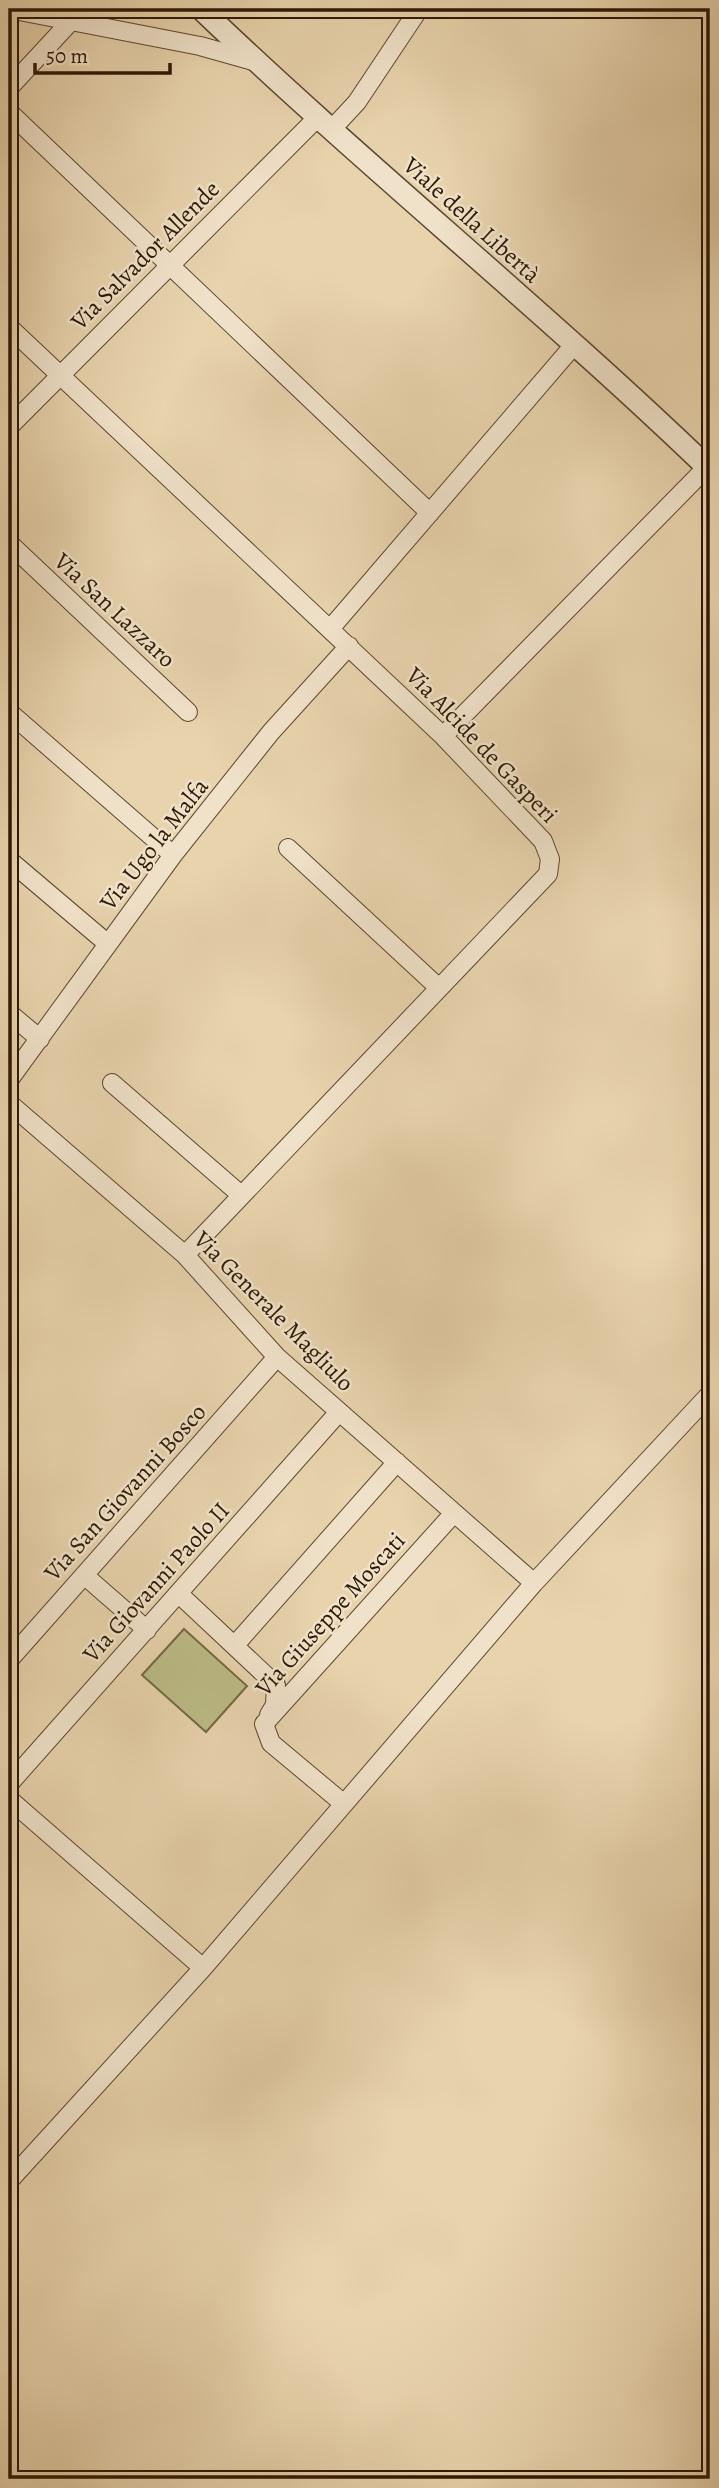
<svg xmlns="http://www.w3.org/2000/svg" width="719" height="2488" font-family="Alegreya,serif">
<rect width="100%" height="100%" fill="#e8d3ad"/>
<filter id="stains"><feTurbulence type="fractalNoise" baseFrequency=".00286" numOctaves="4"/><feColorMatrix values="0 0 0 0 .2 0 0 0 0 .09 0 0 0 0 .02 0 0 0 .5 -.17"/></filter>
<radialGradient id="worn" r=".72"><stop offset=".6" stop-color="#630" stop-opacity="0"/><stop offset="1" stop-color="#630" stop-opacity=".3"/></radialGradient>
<!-- green -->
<path fill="#bbbb86" stroke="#746a44" stroke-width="2" d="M184 1629 247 1686 206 1732 142 1675Z"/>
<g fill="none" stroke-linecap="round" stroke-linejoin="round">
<defs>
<path id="minor" d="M9 9 200 46 257 62
M9 88 72 20
M9 112 430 513
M331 130 357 102 419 9
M9 327 443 736 543 841 550 859 548 874 185 1255
M9 427 317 118
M9 543 188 712
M330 629 574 345
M9 712 173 855
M443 736 707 467
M288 848 439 988
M9 860 108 944
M9 1013 40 1039
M9 1080 173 855 271 732 349 646
M112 1083 241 1195
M9 1103 185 1255 277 1357 534 1583
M84 1575 147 1630
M179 1594 276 1685 275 1705 269 1715
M235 1645 397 1462
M9 1660 277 1357
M264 1724 454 1513
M264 1724 271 1743 344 1804
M9 1784 339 1412
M9 1799 203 1968
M9 2181 203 1968 534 1583 710 1394"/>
<path id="tertiary" d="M201 9C366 167 545 311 710 470"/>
</defs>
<!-- minor casing -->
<use href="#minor" stroke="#5c482e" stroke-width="20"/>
<!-- tertiary casing -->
<use href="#tertiary" stroke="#5c482e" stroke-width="24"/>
<!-- minor -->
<use href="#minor" stroke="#f0e2ca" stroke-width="18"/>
<!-- tertiary -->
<use href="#tertiary" stroke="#f0e2ca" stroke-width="21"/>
</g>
<g text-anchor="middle" stroke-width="5" stroke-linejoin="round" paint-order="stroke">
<!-- street labels -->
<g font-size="24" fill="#2d1903" stroke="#f0e2ca">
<text transform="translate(472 220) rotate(42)" y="8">Viale della Libertà</text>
<text transform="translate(145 255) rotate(-45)" y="8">Via Salvador Allende</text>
<text transform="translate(115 610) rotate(43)" y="8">Via San Lazzaro</text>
<text transform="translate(482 745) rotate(46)" y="8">Via Alcide de Gasperi</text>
<text transform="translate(154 844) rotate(-52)" y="8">Via Ugo la Malfa</text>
<text transform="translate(274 1311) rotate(45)" y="8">Via Generale Magliulo</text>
<text transform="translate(125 1492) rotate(-48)" y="8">Via San Giovanni Bosco</text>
<text transform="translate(156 1582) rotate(-48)" y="8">Via Giovanni Paolo II</text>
<text transform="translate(330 1614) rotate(-48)" y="8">Via Giuseppe Moscati</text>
</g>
</g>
<!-- margin -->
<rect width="719" height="2488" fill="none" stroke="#e8d3ad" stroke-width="35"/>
<rect x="10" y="10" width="698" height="2467" fill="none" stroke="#2d1903" stroke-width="3.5"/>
<rect x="18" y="18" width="684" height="2453" fill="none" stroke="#2d1903" stroke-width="2"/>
<!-- scale -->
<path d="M35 63v10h135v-10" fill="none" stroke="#2d1903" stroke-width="3.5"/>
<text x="46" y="63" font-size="21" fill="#2d1903" stroke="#f0e2ca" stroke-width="5" paint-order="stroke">50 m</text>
<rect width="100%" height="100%" filter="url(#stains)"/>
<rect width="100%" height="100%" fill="url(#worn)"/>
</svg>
